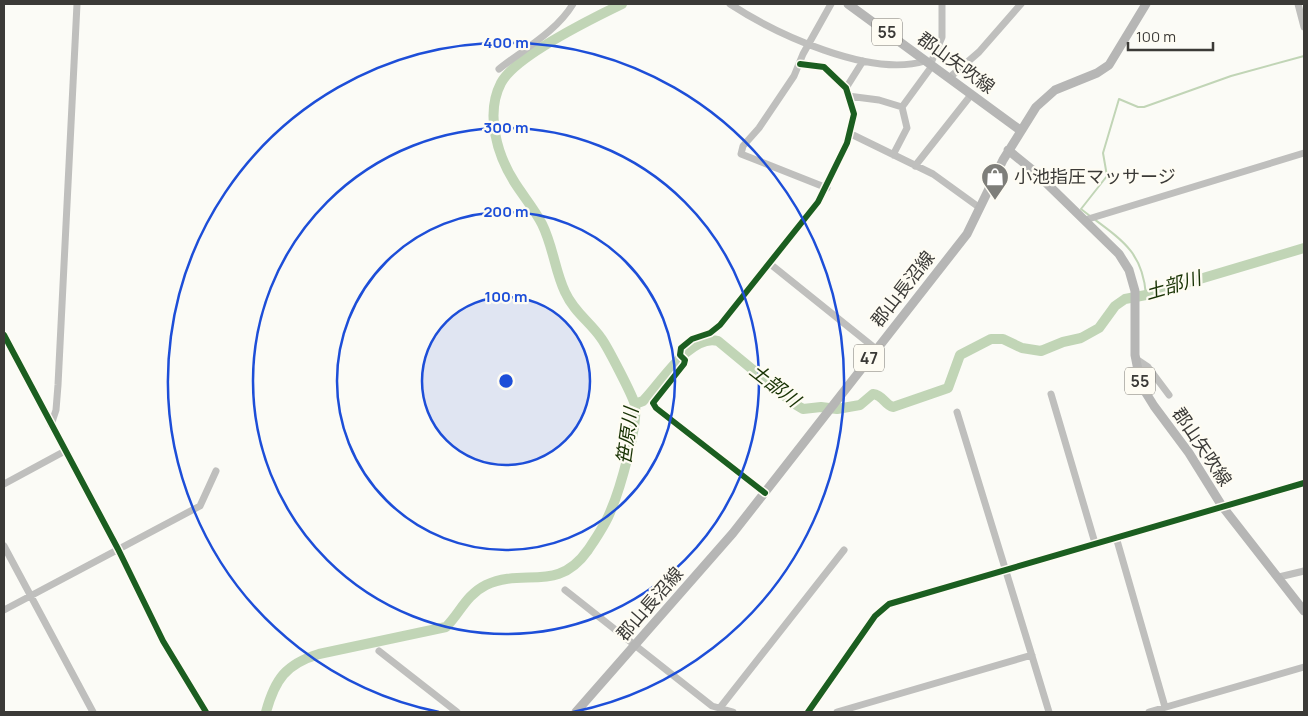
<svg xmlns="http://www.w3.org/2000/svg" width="1308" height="716" font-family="Manrope,'Noto Sans JP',sans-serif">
<rect width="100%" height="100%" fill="#fbfbf6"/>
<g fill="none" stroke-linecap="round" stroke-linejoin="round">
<!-- stream -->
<path stroke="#c1d5b6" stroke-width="2" d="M1090 216 1081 209 1107 176 1103 153 1119 99 1138 107H1144L1231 76 1304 56
M1094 219C1125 242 1143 255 1146 295"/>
<!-- river -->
<path stroke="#c1d5b6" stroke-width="10" d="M635 404 643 401C661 383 691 333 718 341L793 403 803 409 821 407 837 409 860 405 873 394C883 395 885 405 893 407L948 388 960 355 991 339H1003L1022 348 1041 351 1063 342 1081 338 1099 328 1115 306 1125 299 1146 295 1304 248
M266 712C275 679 286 664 319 654L446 627C460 613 466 595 486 585 524 567 557 594 588 550 596 538 606 524 611 510 620 489 638 427 635 405 633 396 607 346 601 338 590 322 574 312 565 292 555 271 553 246 542 224 535 210 524 197 515 183 497 155 485 114 501 83 515 56 593 18 622 4"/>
<!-- minor -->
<path stroke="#bfbfbd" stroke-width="7" d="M730 4C776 34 870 78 925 61
M1298 4 1304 27
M930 65 942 37V4
M499 69C524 49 556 32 573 4
M949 78 979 52 1021 4
M846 88 863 61
M848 96 879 100 902 107 932 66
M851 134 933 174 980 208
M893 155 907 128 902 107
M915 166 971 95
M827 188 741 154 743 146 759 128 794 76 803 54 831 4
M1085 220 1304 153
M769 263 876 349
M4 335 118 549 163 641 206 712
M1136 359 1148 367 1169 395
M1051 394 1095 543
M957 412C987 513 1019 612 1049 712
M51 425 56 410 58 385 77 4
M4 484 65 451
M765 493 656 408 653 403 684 364 685 360 680 355 681 348 692 339 710 333 720 325 818 202 847 143 854 114 846 88 824 67 800 64
M1116 537 1165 707
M4 546 93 712
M1279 577 1304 571
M565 590 712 706 733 712
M4 610 200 506 216 471
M379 651 457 712
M719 709 844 550
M808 712 875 616 889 604 1304 483
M837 712 1032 655
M1149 712 1304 667"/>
<!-- major -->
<path stroke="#b6b6b5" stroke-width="9" d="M848 4 1020 130
M1008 150 1035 172 1119 254 1129 270 1135 291V355L1141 385 1154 406 1189 453 1222 506 1304 611
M576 712 733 533 967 234 1003 160 1036 107 1055 90 1097 73 1109 65 1146 4"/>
<defs>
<path id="cycleway" d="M4 335 118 549 163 641 206 712
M765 493 656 408 653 403 684 364 685 360 680 355 681 348 692 339 710 333 720 325 818 202 847 143 854 114 846 88 824 67 800 64
M808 712 875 616 889 604 1304 483"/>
</defs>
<!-- cycleway casing -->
<use href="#cycleway" stroke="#fefcf3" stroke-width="9"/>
<!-- cycleway -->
<use href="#cycleway" stroke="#1b5e20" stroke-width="6"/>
</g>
<!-- distance rings -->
<circle cx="506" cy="381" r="84" fill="#1d4ed8" fill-opacity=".12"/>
<g fill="none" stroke="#1d4ed8" stroke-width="2.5">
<circle cx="506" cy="381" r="84"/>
<circle cx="506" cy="381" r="169"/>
<circle cx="506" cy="381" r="253"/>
<path d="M439 712A338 338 0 1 1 573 712"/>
</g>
<!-- icons -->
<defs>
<symbol id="shop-pin" viewBox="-11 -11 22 30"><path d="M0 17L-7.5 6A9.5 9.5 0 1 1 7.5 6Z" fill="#7e7e7a" stroke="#fefcf3"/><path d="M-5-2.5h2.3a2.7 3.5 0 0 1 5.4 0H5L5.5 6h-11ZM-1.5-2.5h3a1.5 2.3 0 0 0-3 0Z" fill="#fff"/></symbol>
</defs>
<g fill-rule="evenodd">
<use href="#shop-pin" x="979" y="161" width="32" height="43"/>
</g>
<g text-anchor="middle" stroke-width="4.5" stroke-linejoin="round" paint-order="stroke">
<!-- shield labels -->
<g fill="#fefcf3" stroke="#76746f" stroke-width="1">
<rect x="872" y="18.5" width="30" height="27" rx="4"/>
<rect x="854" y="344.5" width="30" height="27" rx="4"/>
<rect x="1125" y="367.5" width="30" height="27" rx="4"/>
</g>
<g font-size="16" font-weight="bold" fill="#3b3a37">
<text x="887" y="38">55</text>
<text x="869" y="364">47</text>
<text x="1140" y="387">55</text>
</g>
<!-- street labels -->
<g font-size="18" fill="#3b3a37" stroke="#fefcf3">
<text transform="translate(956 63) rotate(36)" y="6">郡山矢吹線</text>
<text transform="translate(903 289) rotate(-52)" y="6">郡山長沼線</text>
<text transform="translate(1202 447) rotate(56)" y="6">郡山矢吹線</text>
<text transform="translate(650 604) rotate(-49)" y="6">郡山長沼線</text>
</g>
<!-- poi labels -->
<g font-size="18" fill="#3b3a37" stroke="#fefcf3" text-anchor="start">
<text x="1014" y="183">小池指圧マッサージ</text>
</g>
<!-- water labels -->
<g font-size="19" font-style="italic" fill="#183304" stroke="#fefcf3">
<text transform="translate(1173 285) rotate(-16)" y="7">土部川</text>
<text transform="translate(775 385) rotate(38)" y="7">土部川</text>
<text transform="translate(627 436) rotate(-82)" y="7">笹原川</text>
</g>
</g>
<circle cx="506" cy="381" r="8" fill="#1d4ed8" stroke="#fefcf3" stroke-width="2.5"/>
<g font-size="15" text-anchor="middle" font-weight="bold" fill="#1d4ed8" stroke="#fefcf3" stroke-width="4.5" stroke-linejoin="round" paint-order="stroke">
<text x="506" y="48">400 m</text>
<text x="506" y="133">300 m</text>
<text x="506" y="217">200 m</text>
<text x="506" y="302">100 m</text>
</g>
<!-- border -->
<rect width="1308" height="716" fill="none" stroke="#3b3a37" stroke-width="10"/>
<!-- scale -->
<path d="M1128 42v8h85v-8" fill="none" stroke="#3b3a37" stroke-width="2.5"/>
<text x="1136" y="42" font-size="15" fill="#3b3a37" stroke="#fefcf3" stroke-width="4" paint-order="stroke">100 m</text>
</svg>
